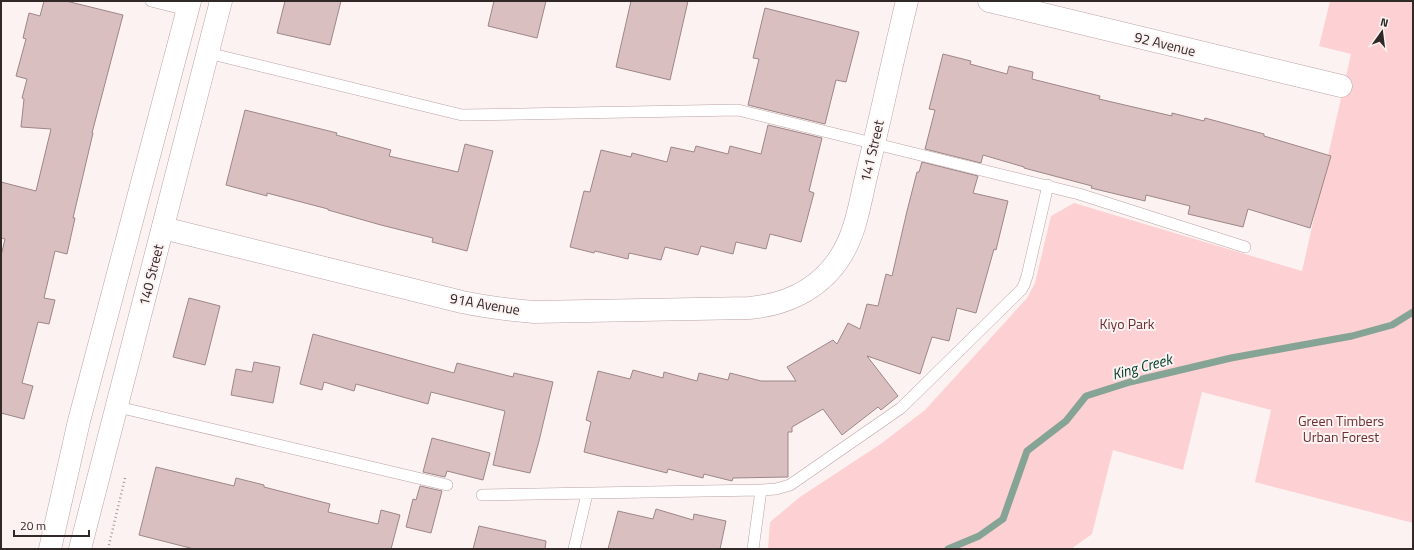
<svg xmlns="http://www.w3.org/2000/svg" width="1414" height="550" font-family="'Titillium Web',sans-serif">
<rect width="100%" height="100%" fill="#fcf2f2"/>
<!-- green -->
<path fill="#fdd1d3" d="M1330 1H1413V523L1255 482 1271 410 1202 392 1183 470 1113 450 1092 534 1071 549H768L770 522 800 497 882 443 925 410 1027 298 1035 283 1051 216 1074 203 1302 271 1351 54 1319 46Z"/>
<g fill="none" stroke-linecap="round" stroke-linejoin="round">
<!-- stream -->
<path stroke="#86a496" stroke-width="7" d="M948 549 979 536 1003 519 1027 451 1066 421 1086 396 1130 382 1231 358 1352 336 1392 325 1413 312"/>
</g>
<!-- building -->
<path fill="#d9bfc0" stroke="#9e8687" d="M44 1H66L123 15 92 133H93L73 218H75L67 254 55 251 44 298 55 300 49 324 38 322 22 383 33 386 24 419 1 413V256L5 239 1 238V182L36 191 51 129 21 127 24 99 22 98 27 79 16 76 26 39 23 38 29 13 40 16Z
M285 1H341L330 45 277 33Z
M494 1H546L537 38 488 26Z
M631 1H688L670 80 616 67Z
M765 8 859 32 846 82 836 80 825 124 748 105 759 59 753 58Z
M943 54 971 61 970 64 1007 74 1009 66 1033 72 1032 79 1100 96 1099 99 1172 116V113L1204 121 1205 118 1264 134V136L1331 156 1310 228 1248 209 1243 227 1188 214 1190 206 1146 195 1145 201 1091 188 1092 186 1024 168V167L983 155 981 163 925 149 935 110 929 109Z
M245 110 337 133 336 135 391 150 389 156 458 172 465 144 493 151 467 251 432 242 433 238 381 225 328 210V209L267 193V196L226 185Z
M768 125 822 138 809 191 814 193 801 242 770 234 766 249 736 242 733 254 701 246 698 255 665 247 661 260 629 253 628 259 595 251 594 253 570 247 584 191 590 192 601 150 631 157 632 153 667 162 671 147 694 152 696 146 728 154 730 146 761 154Z
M922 162 978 176 973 193 1008 201 996 250 994 249 976 313 957 308 949 341 932 337 920 374 867 356 898 396 881 410 878 407 842 435 823 409 792 427V432H788V477L733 478 732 481 704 474 703 478 668 469 667 473 584 452 591 422 586 420 598 371 630 379 633 370 663 378 664 372 697 381 699 373 728 380 730 373 761 381H796L787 367 833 340 837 344 848 323 860 329 867 304 878 306 886 274 892 276 907 211 917 172H919Z
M189 298 220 306 205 365 173 357Z
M313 334 454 373 457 363 513 377 514 373 553 382 539 441 530 473 493 465 505 411 431 392 428 404 356 384 354 391 324 382 322 390 300 384Z
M254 362 280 367 273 403 231 395 236 369 252 372Z
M432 438 490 453 483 480 447 471 445 477 423 472Z
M156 467 234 486 236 478 264 485V487L330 504 328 512 378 524 381 510 400 515 391 549H194L139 535Z
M420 486 442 491 431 533 406 527 413 499 416 500Z
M656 509 693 520 694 514 726 521 720 549H608L618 511 653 519Z
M479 526 546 541 545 549H473Z"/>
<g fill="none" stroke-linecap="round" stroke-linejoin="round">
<defs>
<path id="lane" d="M151 1 187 10
M208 53 462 115 738 110 1079 194 1245 247
M118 407 447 485
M482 495 761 490 776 489 790 485 901 408 1021 290 1024 285 1027 276 1048 185
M574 549 587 494
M753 549 761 490"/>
<path id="street" d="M989 1 1341 86
M163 228 462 302C486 307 510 310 534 312L749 308C785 305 818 290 839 259 856 234 860 202 867 173 881 116 893 58 907 1"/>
<path id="secondary" d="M50 549 79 421 190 1
M80 549 221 1"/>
</defs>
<!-- lane casing -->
<use href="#lane" stroke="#bba3a4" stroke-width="12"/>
<!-- street casing -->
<use href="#street" stroke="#bba3a4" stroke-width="23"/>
<!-- secondary casing -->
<use href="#secondary" stroke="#bba3a4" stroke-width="23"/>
<!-- path -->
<path stroke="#a39a9a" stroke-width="2.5" stroke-dasharray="1 3" stroke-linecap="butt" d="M108 549 125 478"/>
<!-- lane -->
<use href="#lane" stroke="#fff" stroke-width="11"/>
<!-- street -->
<use href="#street" stroke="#fff" stroke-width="22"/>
<!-- secondary -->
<use href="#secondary" stroke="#fff" stroke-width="22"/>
</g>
<g text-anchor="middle" stroke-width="4" stroke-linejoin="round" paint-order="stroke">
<!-- street labels -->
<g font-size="14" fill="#312828" stroke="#fcf2f2">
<text transform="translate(1165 44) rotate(14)" y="5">92 Avenue</text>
<text transform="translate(872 151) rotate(-77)" y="5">141 Street</text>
<text transform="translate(151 275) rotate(-76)" y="5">140 Street</text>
<text transform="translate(485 304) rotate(10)" y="5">91A Avenue</text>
</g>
<!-- park labels -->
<g font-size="14" fill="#6a2e34" stroke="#fcf2f2">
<text x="1127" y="329">Kiyo Park</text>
<text x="1341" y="426">Green Timbers<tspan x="1341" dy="16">Urban Forest</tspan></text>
</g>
<!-- water labels -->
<g font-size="15" font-style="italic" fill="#00412e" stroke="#fcf2f2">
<text transform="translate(1142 367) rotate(-15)" y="5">King Creek</text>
</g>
</g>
<!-- border -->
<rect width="1414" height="550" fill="none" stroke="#312828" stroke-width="4"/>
<!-- north arrow -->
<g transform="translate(1382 32) rotate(14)" stroke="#fcf2f2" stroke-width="3" paint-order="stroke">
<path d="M0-3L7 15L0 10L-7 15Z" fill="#312828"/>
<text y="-6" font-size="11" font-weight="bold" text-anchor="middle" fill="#312828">N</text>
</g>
<!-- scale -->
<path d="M14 530v6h75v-6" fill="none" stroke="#312828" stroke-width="2"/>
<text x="20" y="530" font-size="12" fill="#312828" stroke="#fcf2f2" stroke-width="3" paint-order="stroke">20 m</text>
</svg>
